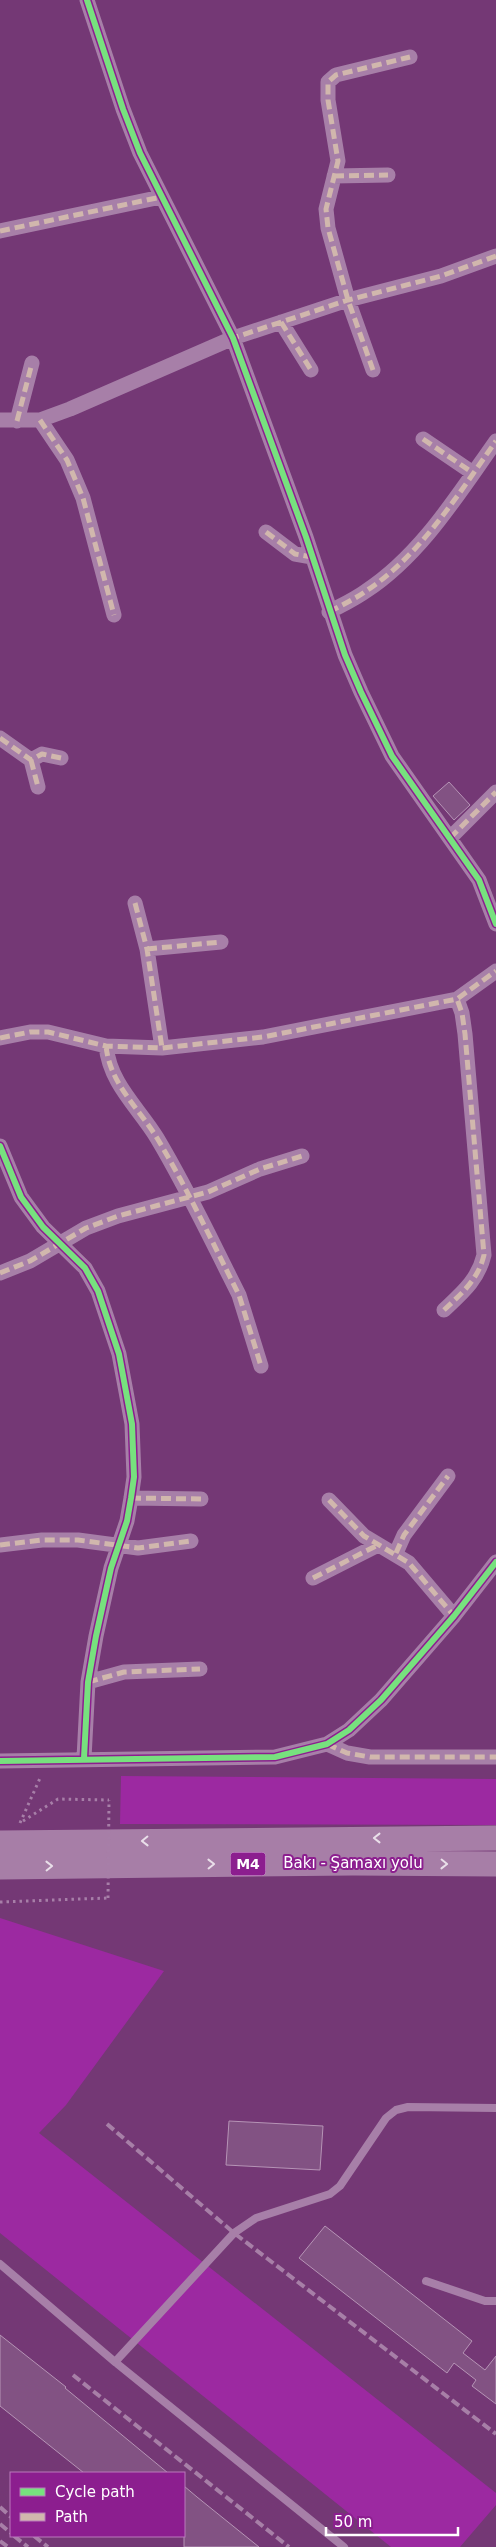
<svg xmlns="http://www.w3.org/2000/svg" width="496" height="2547" font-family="'DejaVu Sans',sans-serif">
<rect width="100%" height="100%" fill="#743875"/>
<!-- green -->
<path fill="#9c29a1" d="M121 1776 496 1779V1825L120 1824Z
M0 1918 164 1971 66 2105 39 2133 496 2493V2505L460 2547H391L0 2233Z"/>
<!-- building -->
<path fill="#825283" stroke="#b694b6" d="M449 782 470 805 454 820 433 796Z
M229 2121 323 2126 320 2170 226 2165Z
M325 2226 472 2341 463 2353 485 2370 496 2356V2404L472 2386 476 2380 454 2363 447 2373 299 2258Z
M0 2335 66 2387 65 2388 168 2473H84L0 2406Z
M184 2486 197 2497 259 2547H184Z"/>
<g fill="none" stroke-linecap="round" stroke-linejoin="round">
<!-- path -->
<path stroke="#a77fa8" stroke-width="3" stroke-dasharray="2.5 4" stroke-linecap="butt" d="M23 1821 58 1799 109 1800
M20 1823 41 1776
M0 1902 108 1898"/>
<!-- service -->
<path stroke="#a77fa8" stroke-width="8" d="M0 2264 115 2362 344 2547
M426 2281 485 2301H496
M115 2362 234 2233 256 2218 330 2194 340 2186 386 2118 396 2110 408 2107 496 2108"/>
<!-- minor -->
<path stroke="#a77fa8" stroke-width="15" d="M87 0 123 109 140 153 233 338 306 537 345 655 361 692 392 756 479 880 496 924
M334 176 388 175
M0 231 161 197
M281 322 311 370
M373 370 348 300 328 228 326 209 338 161 328 100V82L336 75 410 57
M0 420H40L70 409 233 338 348 300 441 276 496 256
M40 420 67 460 83 498 114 615
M17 421 32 363
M423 439 473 473
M266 532 295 554 312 557
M329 612C342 605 355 599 366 591 421 555 459 493 496 441
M0 738 31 760 42 754 61 758
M31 760 38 787
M450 838 496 792
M135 903 147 949 162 1048
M147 949 221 942
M0 1038 30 1032H48L106 1046 162 1048 263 1037 457 999 496 971
M106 1046C110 1084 138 1107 157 1138 184 1183 207 1231 230 1277L239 1295 261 1366
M0 1146 21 1197 43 1227 85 1268 98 1291 119 1354 132 1424 134 1477 131 1498 127 1521 111 1568 96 1636 88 1682 84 1758
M0 1273 30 1261 86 1228 118 1216 208 1192 260 1169 302 1156
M444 1310C462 1293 478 1280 484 1255L465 1034 462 1013 457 999
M131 1498 201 1499
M329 1500 364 1536 409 1563 454 1616
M0 1545 42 1540H78L138 1548 191 1541
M396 1553 404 1535 448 1476
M313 1578 378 1545
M88 1682 124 1672 200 1669
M327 1744 347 1753 370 1757H496
M0 1761 275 1757 327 1744 349 1730 381 1700 454 1616 496 1562"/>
<!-- trunk -->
<path stroke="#a77ea7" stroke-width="25" d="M0 1843 496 1838
M0 1867 353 1863 496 1864"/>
<!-- rail -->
<path stroke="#a77fa7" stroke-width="4" stroke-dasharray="9 4" stroke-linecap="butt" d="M107 2124 234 2233 496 2434
M73 2375 289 2547
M0 2507 11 2517
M0 2524 11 2533
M14 2536 28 2547
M34 2536 48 2547
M0 2541 8 2547"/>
<!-- path-bridge -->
<path stroke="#a77fa8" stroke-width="3" stroke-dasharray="2.5 4" stroke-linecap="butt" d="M108 1898 109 1800"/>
<!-- quiet -->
<path stroke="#d1b7ad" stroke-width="5" stroke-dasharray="10 5" stroke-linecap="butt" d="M334 176 388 175
M0 231 161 197
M281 322 311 370
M232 334 233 338 348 300 441 276 496 256
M373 370 348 300 328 228 326 209 338 161 328 100V82L336 75 410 57
M40 420 67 460 83 498 114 615
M17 421 32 363
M423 439 473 473
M266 532 295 554 312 557
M329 612C342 605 355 599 366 591 421 555 459 493 496 441
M0 738 31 760 42 754 61 758
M31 760 38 787
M450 838 496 792
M135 903 147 949 162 1048
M147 949 221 942
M0 1038 30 1032H48L106 1046 162 1048 263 1037 457 999 496 971
M106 1046C110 1084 138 1107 157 1138 184 1183 207 1231 230 1277L239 1295 261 1366
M0 1273 30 1261 86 1228 118 1216 208 1192 260 1169 302 1156
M444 1310C462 1293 478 1280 484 1255L465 1034 462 1013 457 999
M131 1498 201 1499
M329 1500 364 1536 409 1563 454 1616
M0 1545 42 1540H78L138 1548 191 1541
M396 1553 404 1535 448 1476
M313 1578 378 1545
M88 1682 124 1672 200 1669
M327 1744 347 1753 370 1757H496"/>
<defs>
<path id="cycleway" d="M87 0 123 109 140 153 233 338 306 537 345 655 361 692 392 756 479 880 496 924
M0 1146 21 1197 43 1227 85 1268 98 1291 119 1354 132 1424 134 1477 131 1498 127 1521 111 1568 96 1636 88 1682 84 1758
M0 1761 275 1757 327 1744 349 1730 381 1700 454 1616 496 1562"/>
</defs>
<!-- cycleway casing -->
<use href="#cycleway" stroke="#8c1e8f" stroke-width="9"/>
<!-- cycleway -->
<use href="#cycleway" stroke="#77e17e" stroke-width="6"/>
</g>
<!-- one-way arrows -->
<defs><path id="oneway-chevron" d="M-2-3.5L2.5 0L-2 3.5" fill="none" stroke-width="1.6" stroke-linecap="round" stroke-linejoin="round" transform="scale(1.25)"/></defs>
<g stroke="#e9dfe9">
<use href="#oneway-chevron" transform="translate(377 1838) rotate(-180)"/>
<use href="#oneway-chevron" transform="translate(145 1841) rotate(179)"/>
<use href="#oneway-chevron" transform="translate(211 1864) rotate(-1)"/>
<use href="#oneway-chevron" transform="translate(444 1864) rotate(1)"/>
<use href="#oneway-chevron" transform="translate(49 1866) rotate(-1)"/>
</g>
<g text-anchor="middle" stroke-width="4" stroke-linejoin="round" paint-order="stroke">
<!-- shield labels -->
<rect fill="#8c1e8f" stroke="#dcbcdd" stroke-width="1" x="230.5" y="1852.5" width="35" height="23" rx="4"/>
<g font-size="14" font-weight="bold" fill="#fff">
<text x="248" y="1869">M4</text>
</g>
<!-- street labels -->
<g font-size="15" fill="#fff" stroke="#8c1e8f">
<text x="353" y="1868">Bakı - Şamaxı yolu</text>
</g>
</g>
<!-- legend -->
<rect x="10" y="2472" width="175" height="65" fill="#8c1e8f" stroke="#ba78bc"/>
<rect x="20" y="2488" width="25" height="8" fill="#77e17e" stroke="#ba78bc"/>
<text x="55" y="2497" font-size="15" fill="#ffffff">Cycle path</text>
<rect x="20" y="2513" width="25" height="8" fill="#d1b7ad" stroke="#ba78bc"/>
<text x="55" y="2522" font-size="15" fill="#ffffff">Path</text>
<!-- scale -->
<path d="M326 2527v8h132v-8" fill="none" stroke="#ffffff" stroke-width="2.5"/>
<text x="334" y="2527" font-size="15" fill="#ffffff" stroke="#8c1e8f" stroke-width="4" paint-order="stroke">50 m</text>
</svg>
